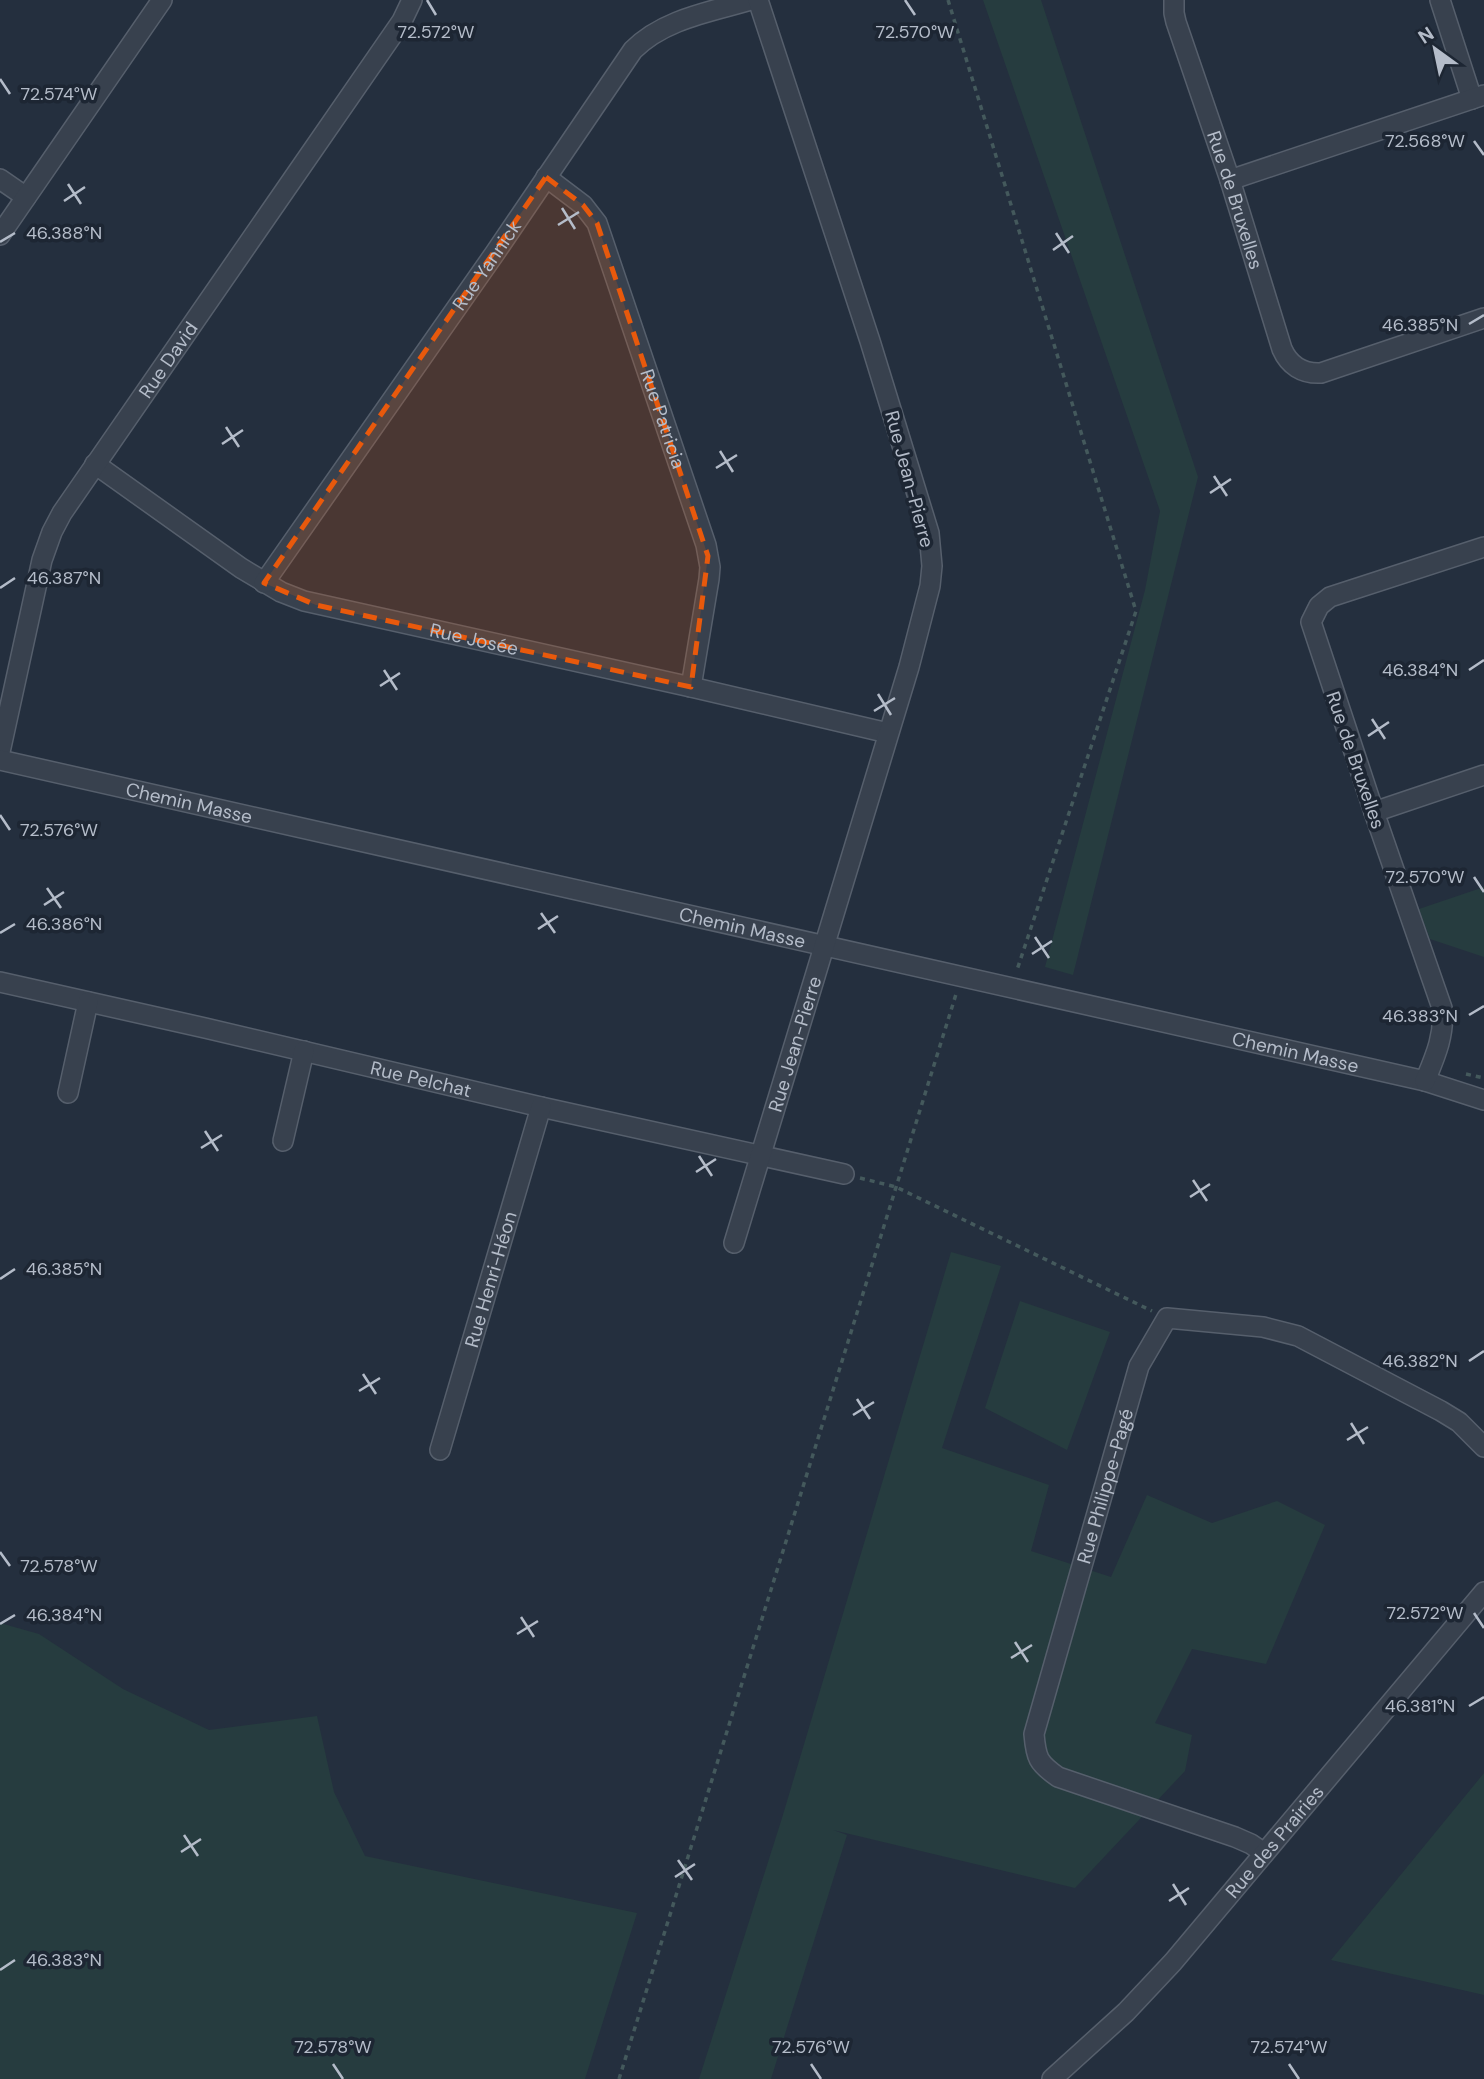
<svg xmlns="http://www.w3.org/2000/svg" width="1484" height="2079" font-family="'DM Sans',sans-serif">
<rect width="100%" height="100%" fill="#242f3e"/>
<!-- green -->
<path fill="#263c3f" d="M983 0H1041L1198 477 1073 975 1045 967 1145 590 1160 511Z
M1484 887V957L1430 939 1419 909Z
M951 1252 1001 1266 942 1448 1049 1485 1031 1551 1111 1577 1147 1495 1212 1523 1277 1501 1325 1525 1266 1664 1192 1649 1155 1723 1192 1735 1185 1771 1075 1888 833 1830 847 1835 771 2079H699L782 1818Z
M1020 1301 1110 1332 1067 1450 985 1408Z
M0 1623 39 1634 123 1689 209 1730 317 1716 334 1792 365 1856 637 1913 585 2079H0Z
M1484 1773V1995L1331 1960Z"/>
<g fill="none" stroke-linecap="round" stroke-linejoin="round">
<defs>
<g id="minor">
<path id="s1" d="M1174 0V13L1176 22 1230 180 1282 349C1289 365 1302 374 1321 373L1484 318"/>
<path d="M1440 0 1472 99"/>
<path id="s2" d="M546 177 583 205 597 223 706 545 710 567 709 579 691 687"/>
<path d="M0 179 26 197"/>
<path d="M1230 180 1484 95"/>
<path d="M0 235 162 0"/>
<path id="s3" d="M95 464 241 568 281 592 304 601 691 687 888 733"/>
<path id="s4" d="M264 583 495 253 633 50C664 19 710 12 751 0"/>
<path id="s5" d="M0 752 42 560 52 532 62 513 402 21 412 0"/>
<path id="s6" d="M0 760 1425 1081 1484 1100"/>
<path d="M1374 812 1484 775"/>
<path id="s7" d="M0 982 205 1028 541 1107 844 1174"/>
<path d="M1425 1081C1435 1057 1445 1035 1442 1008L1374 812 1311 622 1319 606 1330 597 1484 547"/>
<path d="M68 1093 88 1002"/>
<path d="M283 1141 304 1051"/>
<path id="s8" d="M734 1243 909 667 930 586 932 566 929 533 870 341 758 0"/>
<path id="s9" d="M440 1450 541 1107"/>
<path id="s10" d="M1264 1853 1251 1844 1235 1837 1058 1777C1038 1763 1036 1758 1034 1734L1139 1366 1167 1318 1263 1327 1298 1336 1441 1411 1459 1422 1484 1447"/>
<path id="s11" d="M1052 2079 1126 2012 1173 1962 1484 1592"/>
</g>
</defs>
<!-- minor casing -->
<use href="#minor" stroke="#565f6c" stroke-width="22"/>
<!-- path -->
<path stroke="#44595c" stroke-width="3.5" stroke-dasharray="5 5" stroke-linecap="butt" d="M948 0 1136 611 1017 970
M1466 1074 1484 1078
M860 1178 896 1187 1152 1311
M619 2079 957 991"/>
<!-- minor -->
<use href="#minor" stroke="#38414e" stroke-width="19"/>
</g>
<!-- marked area -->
<path fill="#e8590c" fill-opacity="0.2" stroke="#e8590c" stroke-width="5" stroke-dasharray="14 9" stroke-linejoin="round" d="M546 177 583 205 597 223 708 556 691 687 316 605 264 583Z"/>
<!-- ticks -->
<path fill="none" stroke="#b4bcc9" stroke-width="2.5" d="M427 0 436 15M905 0 915 15M0 79 10 94M1474 141 1484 155M68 184 81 204M64 201 85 187M562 208 575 229M558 225 579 212M1056 233 1069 253M0 242 15 233M1053 250 1073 236M1469 324 1484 315M226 427 239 447M222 444 243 430M720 451 733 472M716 468 737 455M1214 476 1227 496M1210 493 1231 479M0 588 15 578M384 670 397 690M1469 670 1484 660M380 686 400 673M878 694 891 715M874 711 895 698M1372 719 1385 739M1368 736 1389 722M0 815 10 830M1474 877 1484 892M47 888 61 908M44 905 64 892M541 913 555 933M538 929 558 916M0 933 15 924M1035 937 1049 958M1032 954 1052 941M1469 1015 1484 1006M205 1131 218 1151M201 1148 222 1135M699 1156 712 1176M696 1172 716 1159M1193 1180 1207 1201M1190 1197 1210 1184M0 1279 15 1269M1469 1361 1484 1351M363 1374 376 1394M359 1391 380 1378M857 1399 870 1419M853 1415 874 1402M1351 1423 1364 1444M1347 1440 1368 1427M0 1552 10 1566M1474 1613 1484 1628M521 1617 534 1637M0 1624 15 1615M517 1634 538 1621M1015 1642 1028 1662M1011 1658 1032 1645M1469 1706 1484 1697M184 1835 198 1856M181 1852 201 1839M678 1860 692 1880M675 1877 695 1864M1173 1884 1186 1905M1169 1901 1189 1888M0 1970 15 1960M333 2064 343 2079M811 2064 821 2079M1289 2064 1299 2079"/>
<g text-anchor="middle" stroke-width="7" stroke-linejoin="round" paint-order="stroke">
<!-- street labels -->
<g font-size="19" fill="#b4bcc9" stroke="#1d2633">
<text dy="7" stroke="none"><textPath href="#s1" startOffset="210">Rue de Bruxelles</textPath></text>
<text dy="7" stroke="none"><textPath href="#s4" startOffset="388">Rue Yannick</textPath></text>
<text dy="7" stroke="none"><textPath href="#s5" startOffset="434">Rue David</textPath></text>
<text dy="7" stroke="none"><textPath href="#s2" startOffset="276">Rue Patricia</textPath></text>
<text transform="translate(910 479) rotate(75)" y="7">Rue Jean-Pierre</text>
<text dy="7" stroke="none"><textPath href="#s3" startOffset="425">Rue Josée</textPath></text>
<text transform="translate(1356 760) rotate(71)" y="7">Rue de Bruxelles</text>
<text dy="7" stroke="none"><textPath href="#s6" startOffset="194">Chemin Masse</textPath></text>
<text dy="7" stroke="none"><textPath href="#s6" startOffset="761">Chemin Masse</textPath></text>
<text dy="7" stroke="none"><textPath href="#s8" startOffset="208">Rue Jean-Pierre</textPath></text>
<text dy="7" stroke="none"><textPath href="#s6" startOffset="1328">Chemin Masse</textPath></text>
<text dy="7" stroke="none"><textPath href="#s7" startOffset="432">Rue Pelchat</textPath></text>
<text dy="7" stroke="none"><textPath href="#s9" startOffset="178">Rue Henri-Héon</textPath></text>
<text dy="7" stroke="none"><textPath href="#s10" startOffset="530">Rue Philippe-Pagé</textPath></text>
<text dy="7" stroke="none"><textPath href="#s11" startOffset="326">Rue des Prairies</textPath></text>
</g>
</g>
<g font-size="18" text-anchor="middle" fill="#b4bcc9" stroke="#1d2633" stroke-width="7" stroke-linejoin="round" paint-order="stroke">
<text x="436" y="38">72.572°W</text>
<text x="915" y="38">72.570°W</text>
<text x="59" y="100">72.574°W</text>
<text x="1425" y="147">72.568°W</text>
<text x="64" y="239">46.388°N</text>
<text x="1420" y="331">46.385°N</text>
<text x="64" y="584">46.387°N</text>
<text x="1420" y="676">46.384°N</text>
<text x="59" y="836">72.576°W</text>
<text x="1425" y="883">72.570°W</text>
<text x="64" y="930">46.386°N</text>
<text x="1420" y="1022">46.383°N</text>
<text x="64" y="1275">46.385°N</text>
<text x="1420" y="1367">46.382°N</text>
<text x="59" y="1572">72.578°W</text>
<text x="1425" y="1619">72.572°W</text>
<text x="64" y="1621">46.384°N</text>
<text x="1420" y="1712">46.381°N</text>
<text x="64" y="1966">46.383°N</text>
<text x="333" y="2053">72.578°W</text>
<text x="811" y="2053">72.576°W</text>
<text x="1289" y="2053">72.574°W</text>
</g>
<!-- north arrow -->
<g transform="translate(1435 49) rotate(327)" stroke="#1d2633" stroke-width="5" paint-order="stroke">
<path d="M0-5L12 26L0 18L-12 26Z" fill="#b4bcc9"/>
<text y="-10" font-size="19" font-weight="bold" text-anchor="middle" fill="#b4bcc9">N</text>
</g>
</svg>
